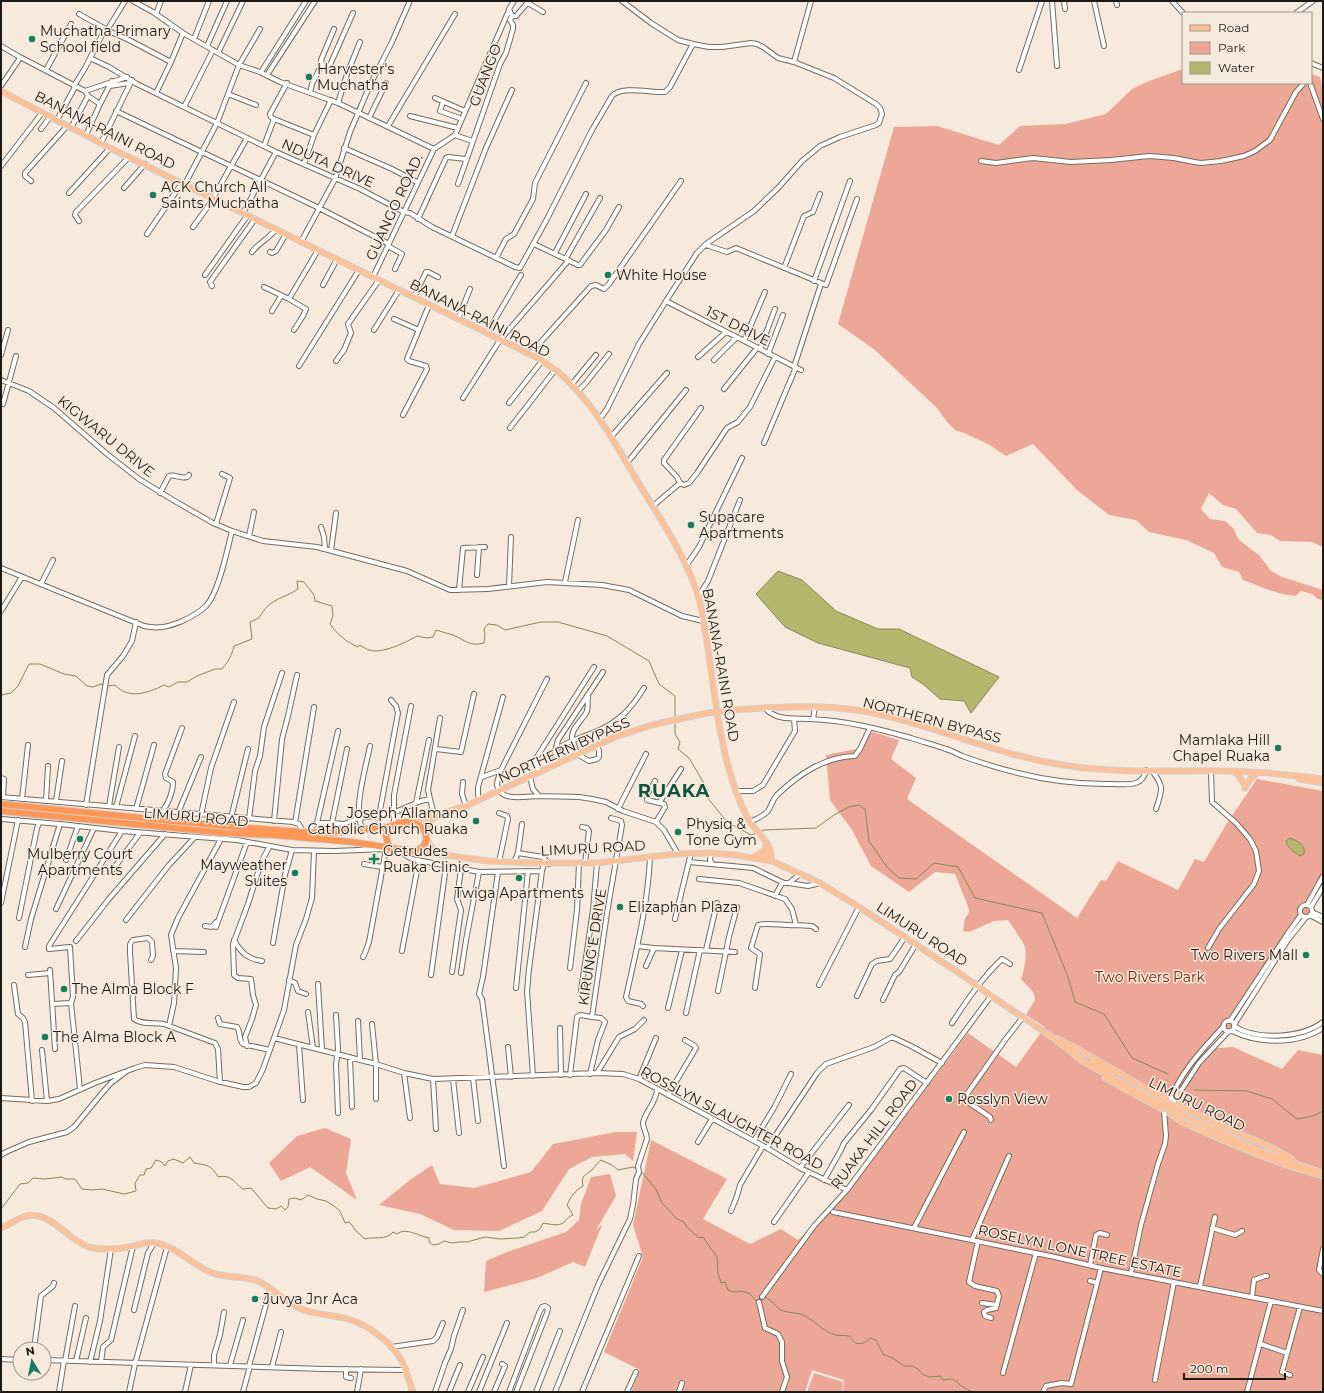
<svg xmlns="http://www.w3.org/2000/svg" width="1324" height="1393" font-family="Montserrat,sans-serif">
<rect width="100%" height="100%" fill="#f7eadc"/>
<!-- green -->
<path fill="#eca797" d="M1183 69V83H1311V74L1320 77 1323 88V547L1312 542 1280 541 1271 535 1257 533 1236 509 1223 505 1209 493 1201 509 1210 519 1225 521 1233 528 1239 540 1259 555 1271 571 1282 577 1323 590V600L1318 599 1312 594 1301 591 1296 596C1276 595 1261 586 1243 580L1239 572 1222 567 1214 553 1186 540 1149 532 1136 520 1109 515 1077 490 1033 444 1006 456 988 444 964 433 955 430 948 423 937 408 875 350 838 324 894 127 937 126 999 145 1020 126 1065 124 1106 114 1132 89 1149 81Z
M872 732 899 740 891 759 916 778 907 799 1077 918 1101 880 1106 881 1118 861 1178 890 1195 859 1204 862 1227 823 1257 779 1323 791V872L1305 905 1310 908V913L1306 916 1300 913 1257 979 1226 1021C1233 1021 1237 1028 1229 1032L1224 1029 1205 1049 1233 1047 1282 1069 1298 1050 1323 1055V1392H843L844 1380 812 1370 805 1392H631L640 1370 604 1352 643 1257 633 1225 651 1140 727 1179 703 1219 750 1244 781 1229 798 1240 848 1192 968 1033 1016 1067 1045 1027 1026 1015 1035 1000 1034 993 1021 979C1024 972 1027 956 1025 947 1023 941 1012 926 1008 920L994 921 969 932 963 931 965 918 969 913V909L955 874 935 872 909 892 871 866 852 830 830 800 826 755 861 748Z
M325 1128 351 1139 346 1173 357 1200 310 1167 281 1181 269 1163 297 1136Z
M616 1132H637L633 1161 625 1154 592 1157 569 1169 542 1211 499 1231 454 1230 420 1214 379 1205 410 1180 432 1165 440 1184 474 1188 531 1172 553 1144Z
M610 1174 616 1196 596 1230 602 1225 585 1267 573 1262 537 1278 484 1292 486 1261 507 1252 566 1232 579 1220 581 1204 591 1177Z
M814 1373 843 1382 842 1392H807Z"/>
<!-- water -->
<path fill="#b7b66e" stroke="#898753" d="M778 571 802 580 836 611 878 629H899L999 677 971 713 964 701 940 699 923 684 912 677 910 668 818 643 785 627 756 594Z
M1290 838C1298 841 1306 845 1304 854L1300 856C1294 852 1287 848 1286 841Z"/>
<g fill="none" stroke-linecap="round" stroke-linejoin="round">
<!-- stream -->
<path stroke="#898753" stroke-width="1" d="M108 686 115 685C129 700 148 693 164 685L169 687 178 682H187L197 676 215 669H222C228 662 232 655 234 646L252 639 250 622 259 618C270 598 281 600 298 589L297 581 304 582 314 595 315 601 332 606 333 616 330 624C338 635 345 641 358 647L360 645C363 647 366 649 369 650 382 654 405 643 417 636L427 638 433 637 436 630C442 632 447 633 453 635 465 640 470 647 484 643L485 635 484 629 488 624 497 625 505 630 541 622H558L607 636 649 661 659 684 675 696V716
M1 695 11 693 18 686 29 664H40L64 674 76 676 87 686 93 687 101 684 105 685
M675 723V734L680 742 678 749 689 758 708 790 707 797 727 822 751 835 756 833
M761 831 764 830 816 828 834 815 849 807 859 805 865 809 869 841 887 867 899 878 916 879 934 863 958 867 975 898 1042 913 1068 977 1075 1002 1104 1014 1132 1058 1168 1074
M1194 1090 1247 1091 1272 1099 1297 1119 1313 1116 1323 1111
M640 1170 656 1189 662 1203 677 1219 684 1222 687 1227 699 1238 703 1237 717 1257 718 1273 721 1283 725 1282 728 1290C738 1294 738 1290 745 1292 750 1293 753 1297 756 1301L761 1297
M1 1209 20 1184 28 1183 33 1178 45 1179 62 1177 65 1179H75L82 1189 93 1190 102 1189 124 1194 136 1191 135 1183 140 1175H144L146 1169 151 1168 156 1160 162 1162 165 1166 168 1161 174 1159 183 1163 190 1157 194 1163C206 1165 212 1165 218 1177 232 1174 233 1182 243 1189L251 1188 268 1208 276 1209 281 1206 285 1210 288 1207 289 1199 295 1198 301 1200 308 1195 317 1199 326 1201 334 1206 340 1211 345 1223 349 1222 352 1225 355 1230 365 1239C374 1236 386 1241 393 1232L397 1234C406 1227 419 1236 429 1238V1242L433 1245 439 1244 444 1241 452 1243 459 1242H467L485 1237 500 1239 518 1238 524 1237 530 1232H535L540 1229 543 1223C550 1224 559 1227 564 1222 567 1219 568 1217 573 1215L567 1205C571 1196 575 1191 583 1186 581 1174 585 1176 592 1170 595 1167 596 1164 601 1160L612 1165 618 1170 633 1167 637 1169
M764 1297C775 1301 775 1307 781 1310 786 1313 798 1312 805 1316 815 1321 823 1332 836 1335 840 1336 844 1335 848 1336 852 1336 851 1340 854 1342 859 1346 867 1342 870 1338L876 1340 883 1354 894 1359 904 1366H912L918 1369 922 1374 930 1377 940 1376 943 1380C956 1377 954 1381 963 1387 966 1389 969 1390 972 1392"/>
<defs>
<path id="minor" d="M133 1 153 12 183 33 239 65 260 72 280 82 338 103 434 149
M514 1 509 9 512 16H516L529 1
M1052 1 1057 66
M1064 1 1065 9
M1094 1 1104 46
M1116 1 1117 5
M1172 1 1183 13
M528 3 543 12
M1296 13 1313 1
M79 14 111 32 129 40 171 62
M156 14 161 1
M194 39 209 1
M1 46 18 56 85 91 88 96 100 104
M207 46 227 1
M218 53 243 1
M90 58 109 67 137 84 276 152 360 189 404 212 410 213 432 227 515 267 520 268 547 219 592 130 612 96C622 85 651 93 665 92L670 87 693 44
M794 62 811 1
M1311 63 1323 68
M322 64 328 66 330 65 353 13
M46 70 71 24
M1019 70 1042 1
M261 72 306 1
M267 75 315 1
M1310 83 1323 119
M1 86 20 58
M74 86 85 68 102 35 109 27 125 1
M110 86 129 83
M85 91 127 77
M156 93 171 62 183 33
M310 93 312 84 322 64 321 60 334 29
M228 94 256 105
M435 98 465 111
M443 102 440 111 462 119
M338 103 347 74 360 42
M184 107 213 50
M116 111 319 208 389 244
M410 116 458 128
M369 118 386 83
M274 119 314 135
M57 120 75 87
M388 126 455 14
M71 128 88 96
M41 129 50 117
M86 135 100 104 112 81
M455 135 472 141
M101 143 132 80
M264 146 274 119 271 117 270 114 287 83
M344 148 392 169 417 182
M981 161 996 163 1033 158 1071 162 1111 160 1149 156 1174 158 1194 162 1201 163 1221 161 1244 156 1255 151 1270 140 1296 92 1304 83
M304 164 314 135 331 100
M1 166 42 113
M31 181 25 176V173L67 126
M185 184 217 123 239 65 260 29
M458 184 500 64 506 53 513 29V25L510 20 512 16
M124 188 145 164
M69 193 110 148
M213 198 247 138
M243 213 276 152
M418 219 446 158 448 157 466 159
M79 221 75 215 76 212 129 157
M193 227 214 198
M147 234 182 183
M452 236 486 148 512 90
M301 242 335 179 350 132 370 85 392 42 409 3
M534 244 578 265H580L606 230 619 207
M706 245 727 252 736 248 826 285 857 199
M388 246 402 254 395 269
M252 252C258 243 269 239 276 229
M270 252 272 253 276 251 286 234
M555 253 586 194
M496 258 506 239 514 234 533 199 535 183 586 83
M566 258 600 198
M784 268 804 216 813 212 820 194
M205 275 247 216
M373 277 434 149 455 135 509 10
M814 281 850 181
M323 285 337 259
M212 286 210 282 255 219
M264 287 289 299 318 250
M414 297 426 272H428L438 277
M289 299 306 309 303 316 294 330
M666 301 801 370
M272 311 281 296
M394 319 419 330
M458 319 470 289
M374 330 399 290
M487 333 521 275
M744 341 765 292
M760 349 775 309
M530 354 591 286 596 285 604 289 609 284 681 181
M768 354 783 315
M1 355 8 330
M698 357 726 332
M714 360 737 337
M336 361 344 350 351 333 348 324 379 280
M299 366 359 270
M794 367 821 284
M1 380 29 391 54 408 107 454 139 479 173 500 213 523 232 531 263 541 317 547 407 571 450 590 488 589 547 582 602 585 629 590 682 616 703 621
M572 384 596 355
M724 389 757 348
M578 391 585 384 609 354
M463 398 500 340 569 260
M509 403 542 361
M3 404 16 356
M403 415 427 369 426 366 409 361 407 359 429 305
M600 419 607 409 639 344 666 301 697 253 706 244 754 211 778 188 802 161 820 146 840 137 876 125 879 123 882 114 880 108 876 104 834 78 794 62 778 58 763 47 757 44 751 43 722 47H709L693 44 678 40 651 23 622 1
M510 428 555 370
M611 437 667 373
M764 443 796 367
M627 463 686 390
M680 483 677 477 664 463V460L701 408
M160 493 169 476C175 474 180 479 187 477L189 475
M653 506 680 483 684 485 689 483 697 473 727 428 738 422 750 407 775 357
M216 524 230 478 222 474
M321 527 324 537 325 549
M249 536 254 512
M331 551 336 513
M686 566 699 547 742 458
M1 568 144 626C158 629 167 627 180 622 189 618 199 613 206 606 219 592 227 550 232 531
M477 575 479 547
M565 582 578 520
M41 584 53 560
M509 586 511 537
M459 590 463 548 485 547
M698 597 708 581 740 500
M1 611 22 577
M588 697C587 702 589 708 586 713 582 720 571 729 572 738 573 743 576 749 577 754L589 761 597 759 599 757V751L597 745
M765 708C776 721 794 718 810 719 844 720 879 729 911 738 923 742 935 745 946 749 953 751 959 755 965 757 1012 774 1062 785 1111 784 1125 784 1143 788 1146 770
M813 719 815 707
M347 749 332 823 344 824 359 818 393 813 421 801 430 799 434 815
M436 749 461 752 474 694
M555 750C569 740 582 738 597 731 620 722 632 707 644 688
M556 764 555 752 558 740 603 672
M1152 771C1165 787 1162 790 1156 809
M540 772 535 764V760L594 667
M482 777 501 770
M530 777 533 789 539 796 579 797 592 799 606 802 623 811 656 822 664 830 678 854
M1 778 4 779 3 797
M655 781 648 793 647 800 664 804 665 807 656 822
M463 782 462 794 466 806
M736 791H753L763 785 795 731 794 719
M539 796C527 796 500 803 497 785 497 780 500 774 501 770L547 679
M1 797 293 822 299 824 303 832
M22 799 28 745
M430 799 428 790 440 718
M480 800 478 795V787L503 697
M46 801 48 766
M56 801 62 761
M416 803 429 740
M659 803 681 769
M86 805 107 675 123 656 132 641 136 622
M109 806 119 747
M116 807 135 736
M136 809 154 745
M618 809 646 754
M161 812C168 806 173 791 173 782L166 778 165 774 182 728
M178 813 201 757
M201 815 211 768 234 702
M379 816 398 713 396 706 391 700
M231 818 248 749
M1 819 60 824 122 831 237 840 292 850 334 851 387 849
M249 819 255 771 260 756 264 727 282 673
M274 821 282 739 288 716 297 675
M750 822C756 819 764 816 768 811 772 805 772 800 777 795 799 774 824 757 855 756L860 749 870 728
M295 823 314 707
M317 823H332L331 833
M394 825V795L411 706
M582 827 587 828 589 831 585 863
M363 830C352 812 366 767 370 746
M311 832 313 825 317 823 338 731
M403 850 405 855 412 859 479 872 542 871 544 864
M518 853 543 857 549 864
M711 853 710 860 712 864
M66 860 78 826
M499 862 508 819 507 816 499 813
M514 862 518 853 522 824
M689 862 753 868 784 883H789L800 874
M364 864 382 867
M111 872 140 833
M498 872 483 977 479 994 482 999 504 1166
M699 879 739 883 785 899 792 909 796 925 812 926 816 929
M789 883 808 886 820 883
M775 896 782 883
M1 903 18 820
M1300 911a6 6 0 1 1 12 0a6 6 0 1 1-12 0Z
M1307 905 1323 876
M1311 907 1323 887
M56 909 94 828
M1312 912 1323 917
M1310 915 1323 922
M19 918 37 828 39 823
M675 919 691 853
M126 920 169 865 195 837
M205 926 212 927 216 922
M216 927 247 842
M234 940C241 953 248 959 262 961
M76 941 108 900 165 834
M273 943 285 875 292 850
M637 946 654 948 735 952
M25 947 31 919 60 824
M1208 948 1219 929 1254 884 1259 871 1256 851 1250 839 1236 823 1212 802 1211 772
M706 950 717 903
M173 951 204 952
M402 951 419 860
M363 957 365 953 369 942 386 849
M151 960 153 956 152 942 148 938 133 940C129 944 130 946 130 952L134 1019C142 1025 154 1022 164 1024L215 1043 218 1049 220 1082
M646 966 654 948
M570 968 577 910 579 863
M50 970 55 1049
M452 972 461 910 457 899 461 869
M461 973 466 940 479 872
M28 975 50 973
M431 975 446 866
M289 980 295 983 298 991 306 994
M318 984 322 1050
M14 985 18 1014 23 1018 25 1022 32 1101
M819 985 859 907
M516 988 528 871
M755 988 760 954 751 948 758 925C765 922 786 926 796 925
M581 991 593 910 597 863
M718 991 729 937 737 907
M857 996 872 964 877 961 890 959 905 937
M883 1000 895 975 899 972 916 944
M52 1004 71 1003
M643 1006 641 1004 628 1001 626 997C636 951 648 905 650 857
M668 1008 682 950
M308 1012 313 1048
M686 1013 700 950
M336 1015 338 1049 336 1065 338 1113
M218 1018 220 1024 237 1027C241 1032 238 1039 243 1044L270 1050
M1223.5 1026a5.5 5.5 0 1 1 11 0a5.5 5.5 0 1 1-11 0Z
M358 1021 360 1060
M1230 1021 1288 933 1301 915
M952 1023C967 1000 982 978 1002 959L1010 964
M372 1024 376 1064V1099
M1234 1025 1288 940 1306 917
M169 1026 174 1003 176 968 171 935 178 918 221 839
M1234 1026C1256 1041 1302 1038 1323 1022
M560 1028 561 1075
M1232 1031C1259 1044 1297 1045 1323 1028
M274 1038 376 1064 404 1073 433 1079 597 1073 623 1074 639 1079 767 1148 800 1168 847 1190
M299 1045 303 1100
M247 1046 245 1037 252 1019 256 1005 253 995 251 979 238 978 234 975 233 944 248 904 261 863 269 847
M508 1047 511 1077
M42 1050 47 1101
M350 1057 352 1107
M404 1073 410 1118
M597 1073 619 1037 635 1029 644 1020
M590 1074 598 1040 605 1022 601 1018 592 1017 607 913 622 825 621 821 611 818
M570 1075 577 1017 580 1015 592 1017
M533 1076 527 991 529 969 542 871
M473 1078 478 1121
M433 1079 436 1129
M453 1079 459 1133
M639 1079 656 1038
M80 1089 71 1003 73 997 70 947 49 949V946L122 831
M668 1095 696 1048 695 1046 685 1040
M1 1098 47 1101 59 1099 95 1083 124 1072
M1170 1102C1179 1073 1203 1049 1223 1027
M1173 1103 1199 1063 1228 1032
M991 1120 990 1117 968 1102 965 1097 1005 1040 1023 1017
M754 1141 775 1106 791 1074
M698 1142 712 1119
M767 1148 817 1073 826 1064 874 1047 892 1037 911 1046 942 1063
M1 1155 6 1152 29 1142 67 1132 74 1127 103 1092 111 1083 127 1071 135 1068 145 1065 174 1067 217 1081 243 1087H249L256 1083 263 1069 284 1010 296 945 306 919 312 898 314 851
M800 1168 849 1105
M824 1180 841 1150 844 1143 871 1110 900 1069 904 1068 907 1070 927 1083
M731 1211 737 1196 740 1185 763 1146
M833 1212 1055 1257 1101 1268 1323 1311
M774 1222 809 1172
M914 1228 964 1132
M1212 1228 1235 1235 1242 1231
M972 1240 1009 1156
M978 1241 969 1282 975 1286 997 1291 999 1296 996 1308 987 1310 984 1312 985 1316 991 1318
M1323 1249 1319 1270 1323 1274
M1090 1265 1096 1235 1100 1233 1107 1235
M1131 1273 1141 1225 1158 1164 1165 1144 1166 1136 1164 1110
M1090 1281 1097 1283
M1200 1286 1215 1217
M762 1297 814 1226 847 1190 991 996
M1252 1297 1254 1280 1265 1276H1267
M759 1302 765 1328 778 1334 782 1342V1361L787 1377 782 1392
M982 1303 997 1305
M134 1310 148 1253 154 1243
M1261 1344 1287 1353
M391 1347 433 1341 437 1337 443 1323
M34 1349 41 1296 53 1286 54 1283
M1 1359 20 1360
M44 1360 324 1369 406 1370
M65 1361 75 1306
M76 1361 86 1318
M90 1362 100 1321 111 1249
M101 1362 103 1347 111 1340 133 1246
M214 1365V1355L220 1335 224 1312
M230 1365 243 1320
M249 1366 270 1290
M272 1367 281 1332
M346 1369V1377L351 1378
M1003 1373 1036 1253
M1290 1375 1282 1372 1300 1307
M1155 1380 1174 1282
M59 1392 64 1361
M129 1392 135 1364 167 1247
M185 1392 191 1365
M243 1392 250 1366
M357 1392 361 1369
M435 1392 445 1363 451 1349 454 1336 463 1310
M449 1392 460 1365
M468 1392 483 1357
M479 1392 507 1323
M494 1392 505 1366 502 1364
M509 1392 539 1313 542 1307 545 1306 548 1308 547 1313 516 1392
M536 1392 560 1331
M555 1392 598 1285 630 1219 633 1205 636 1179 639 1172 638 1166 647 1139C647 1133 643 1129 643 1123 644 1113 657 1102 657 1089
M582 1392 639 1256
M627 1392 636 1372
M679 1392 682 1383
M1043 1392 1046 1386 1062 1383 1071 1384 1101 1268
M1247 1392 1271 1301"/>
<path id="major" d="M1 91 110 148 536 357C549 365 562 374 572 385 599 413 618 448 638 482 659 517 691 564 700 603 712 659 714 717 730 773 735 789 740 805 749 820 754 830 765 837 769 847 771 851 771 857 772 861
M731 710C774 707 820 704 863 711 934 724 999 757 1070 766 1124 774 1179 770 1233 771 1263 772 1293 775 1323 779
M1234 772 1238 775 1245 785
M1299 779 1323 783
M1245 788 1251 778 1257 773
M412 822 466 806 615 737 652 725 707 713
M426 832 429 822 436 816
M426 837 431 847 439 854
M415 851 488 861 535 863H597L675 854 711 853 735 855 772 861 820 883 859 907 962 975 997 1000 1052 1037 1084 1062 1161 1105
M753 858 766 849
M766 860V843
M1057 1039 1076 1048 1174 1105C1189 1108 1202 1117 1216 1124 1241 1135 1269 1144 1292 1159
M1094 1063 1111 1074
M1105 1078 1164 1110
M1180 1093V1100L1182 1106
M1163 1098 1173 1092
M1169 1113C1180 1123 1194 1127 1207 1133 1245 1150 1283 1166 1323 1176
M1180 1114 1260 1151 1323 1173
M1 1228C9 1225 15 1220 23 1217 49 1207 66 1240 89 1247 104 1251 119 1249 134 1246 140 1244 148 1242 155 1243 174 1245 193 1265 210 1272 225 1279 243 1275 258 1281 275 1289 284 1303 304 1310 318 1315 334 1315 348 1319 368 1325 389 1340 400 1358 406 1368 409 1381 413 1392"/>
<path id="highway" d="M1 804 224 826 303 832 331 833 389 827C425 808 440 849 411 851L352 842 274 835 225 833 1 811
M389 847 386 836 389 827"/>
</defs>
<!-- minor casing -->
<use href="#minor" stroke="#756b5e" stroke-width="6"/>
<!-- major casing -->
<use href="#major" stroke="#d2d1d0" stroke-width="7"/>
<!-- highway casing -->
<use href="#highway" stroke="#d2d1d0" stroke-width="8"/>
<!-- minor -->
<use href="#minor" stroke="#fff" stroke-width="4"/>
<!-- major -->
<use href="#major" stroke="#fdc19a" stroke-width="5"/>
<!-- highway -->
<use href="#highway" stroke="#fb9857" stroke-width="6"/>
<defs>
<path id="major-bridge" d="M707 713 731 710
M1163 1102 1180 1110
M1161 1105 1180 1114"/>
</defs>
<!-- major-bridge casing -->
<use href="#major-bridge" stroke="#d2d1d0" stroke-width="7" stroke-linecap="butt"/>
<!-- major-bridge -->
<use href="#major-bridge" stroke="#fdc19a" stroke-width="5"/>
</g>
<!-- markers -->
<g fill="#147f5a" stroke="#f7eadc" stroke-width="1.5">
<circle cx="32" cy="39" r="4"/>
<circle cx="309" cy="77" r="4"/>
<circle cx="153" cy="195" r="4"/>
<circle cx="608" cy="275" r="4"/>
<circle cx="691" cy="525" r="4"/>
<circle cx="1278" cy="748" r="4"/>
<circle cx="476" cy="821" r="4"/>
<circle cx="678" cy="832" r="4"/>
<circle cx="80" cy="839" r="4"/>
<path d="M372 853h4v4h4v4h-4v4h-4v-4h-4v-4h4z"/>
<circle cx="295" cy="873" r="4"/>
<circle cx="519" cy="878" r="4"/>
<circle cx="620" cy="907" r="4"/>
<circle cx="1306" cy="955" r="4"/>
<circle cx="64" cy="989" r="4"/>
<circle cx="45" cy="1037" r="4"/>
<circle cx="949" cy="1099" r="4"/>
<circle cx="255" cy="1299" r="4"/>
</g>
<g text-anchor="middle" stroke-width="3" stroke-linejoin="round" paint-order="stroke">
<!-- poi labels -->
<g font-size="14" fill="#1d1914" stroke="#f7eadc" text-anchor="start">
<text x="40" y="36">Muchatha Primary<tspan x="40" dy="16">School field</tspan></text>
<text x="317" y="74">Harvester's<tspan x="317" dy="16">Muchatha</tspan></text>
<text x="161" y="192">ACK Church All<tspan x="161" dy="16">Saints Muchatha</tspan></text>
<text x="616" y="280">White House</text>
<text x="699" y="522">Supacare<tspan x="699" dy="16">Apartments</tspan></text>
<text x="1270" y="745" text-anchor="end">Mamlaka Hill<tspan x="1270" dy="16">Chapel Ruaka</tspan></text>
<text x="468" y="818" text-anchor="end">Joseph Allamano<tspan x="468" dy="16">Catholic Church Ruaka</tspan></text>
<text x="686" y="829">Physiq &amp;<tspan x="686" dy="16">Tone Gym</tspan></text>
<text x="383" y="856">Getrudes<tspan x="383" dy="16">Ruaka Clinic</tspan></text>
<text x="80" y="859" text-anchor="middle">Mulberry Court<tspan x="80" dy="16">Apartments</tspan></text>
<text x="287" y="870" text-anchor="end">Mayweather<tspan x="287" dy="16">Suites</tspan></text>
<text x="519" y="898" text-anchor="middle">Twiga Apartments</text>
<text x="628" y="912">Elizaphan Plaza</text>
<text x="1298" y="960" text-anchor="end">Two Rivers Mall</text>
<text x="72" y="994">The Alma Block F</text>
<text x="53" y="1042">The Alma Block A</text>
<text x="957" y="1104">Rosslyn View</text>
<text x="263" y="1304">Juvya Jnr Aca</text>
</g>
<!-- street labels -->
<g font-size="14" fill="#1d1914" stroke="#f7eadc">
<text transform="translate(485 75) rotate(-69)" y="5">GUANGO</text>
<text transform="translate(105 130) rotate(27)" y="5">BANANA-RAINI ROAD</text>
<text transform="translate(328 163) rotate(24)" y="5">NDUTA DRIVE</text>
<text transform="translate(394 207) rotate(-65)" y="5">GUANGO ROAD.</text>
<text transform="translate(480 318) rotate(27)" y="5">BANANA-RAINI ROAD</text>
<text transform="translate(738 326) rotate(27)" y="5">1ST DRIVE</text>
<text transform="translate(106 436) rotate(39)" y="5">KIGWARU DRIVE</text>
<text transform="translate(721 665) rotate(80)" y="5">BANANA-RAINI ROAD</text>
<text transform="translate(932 720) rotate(15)" y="5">NORTHERN BYPASS</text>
<text transform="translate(564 750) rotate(-24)" y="5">NORTHERN BYPASS</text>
<text transform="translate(196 817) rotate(5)" y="5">LIMURU ROAD</text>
<text transform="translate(593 848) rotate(-3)" y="5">LIMURU ROAD</text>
<text transform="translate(922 934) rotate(33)" y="5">LIMURU ROAD</text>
<text transform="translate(592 947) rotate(-81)" y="5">KIRUNG'E DRIVE</text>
<text transform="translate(1197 1104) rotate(26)" y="5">LIMURU ROAD</text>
<text transform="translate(732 1118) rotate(28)" y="5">ROSSLYN SLAUGHTER ROAD</text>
<text transform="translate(874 1134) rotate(-53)" y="5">RUAKA HILL ROAD</text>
<text transform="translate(1080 1251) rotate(12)" y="5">ROSELYN LONE TREE ESTATE</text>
</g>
<!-- park labels -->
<g font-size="14" fill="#7a2310" stroke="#f7eadc">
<text x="1150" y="982">Two Rivers Park</text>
</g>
<!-- district labels -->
<g font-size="18" font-weight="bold" letter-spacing="1" fill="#0e553c" stroke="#f7eadc">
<text x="674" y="797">RUAKA</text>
</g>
</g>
<!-- border -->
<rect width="1324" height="1393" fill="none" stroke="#1d1914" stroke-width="4"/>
<!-- legend -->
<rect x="1182" y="12" width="130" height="72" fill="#f7eadc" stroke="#a0968c"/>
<rect x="1190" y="25" width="20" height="6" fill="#fdc19a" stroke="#a0968c"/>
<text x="1218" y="32" font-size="12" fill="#1d1914">Road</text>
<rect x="1190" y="42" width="20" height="12" fill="#eca797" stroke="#a0968c"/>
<text x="1218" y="52" font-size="12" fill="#1d1914">Park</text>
<rect x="1190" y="62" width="20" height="12" fill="#b7b66e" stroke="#a0968c"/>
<text x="1218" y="72" font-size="12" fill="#1d1914">Water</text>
<!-- north arrow -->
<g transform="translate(32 1361) rotate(350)"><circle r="19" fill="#f7eadc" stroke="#a0968c"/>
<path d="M0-3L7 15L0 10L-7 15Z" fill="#147f5a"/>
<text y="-6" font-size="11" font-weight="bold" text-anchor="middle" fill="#1d1914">N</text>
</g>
<!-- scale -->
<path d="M1184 1373v6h101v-6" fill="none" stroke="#1d1914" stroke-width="2"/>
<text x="1190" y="1373" font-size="12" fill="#1d1914" stroke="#f7eadc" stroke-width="3" paint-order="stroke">200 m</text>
</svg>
